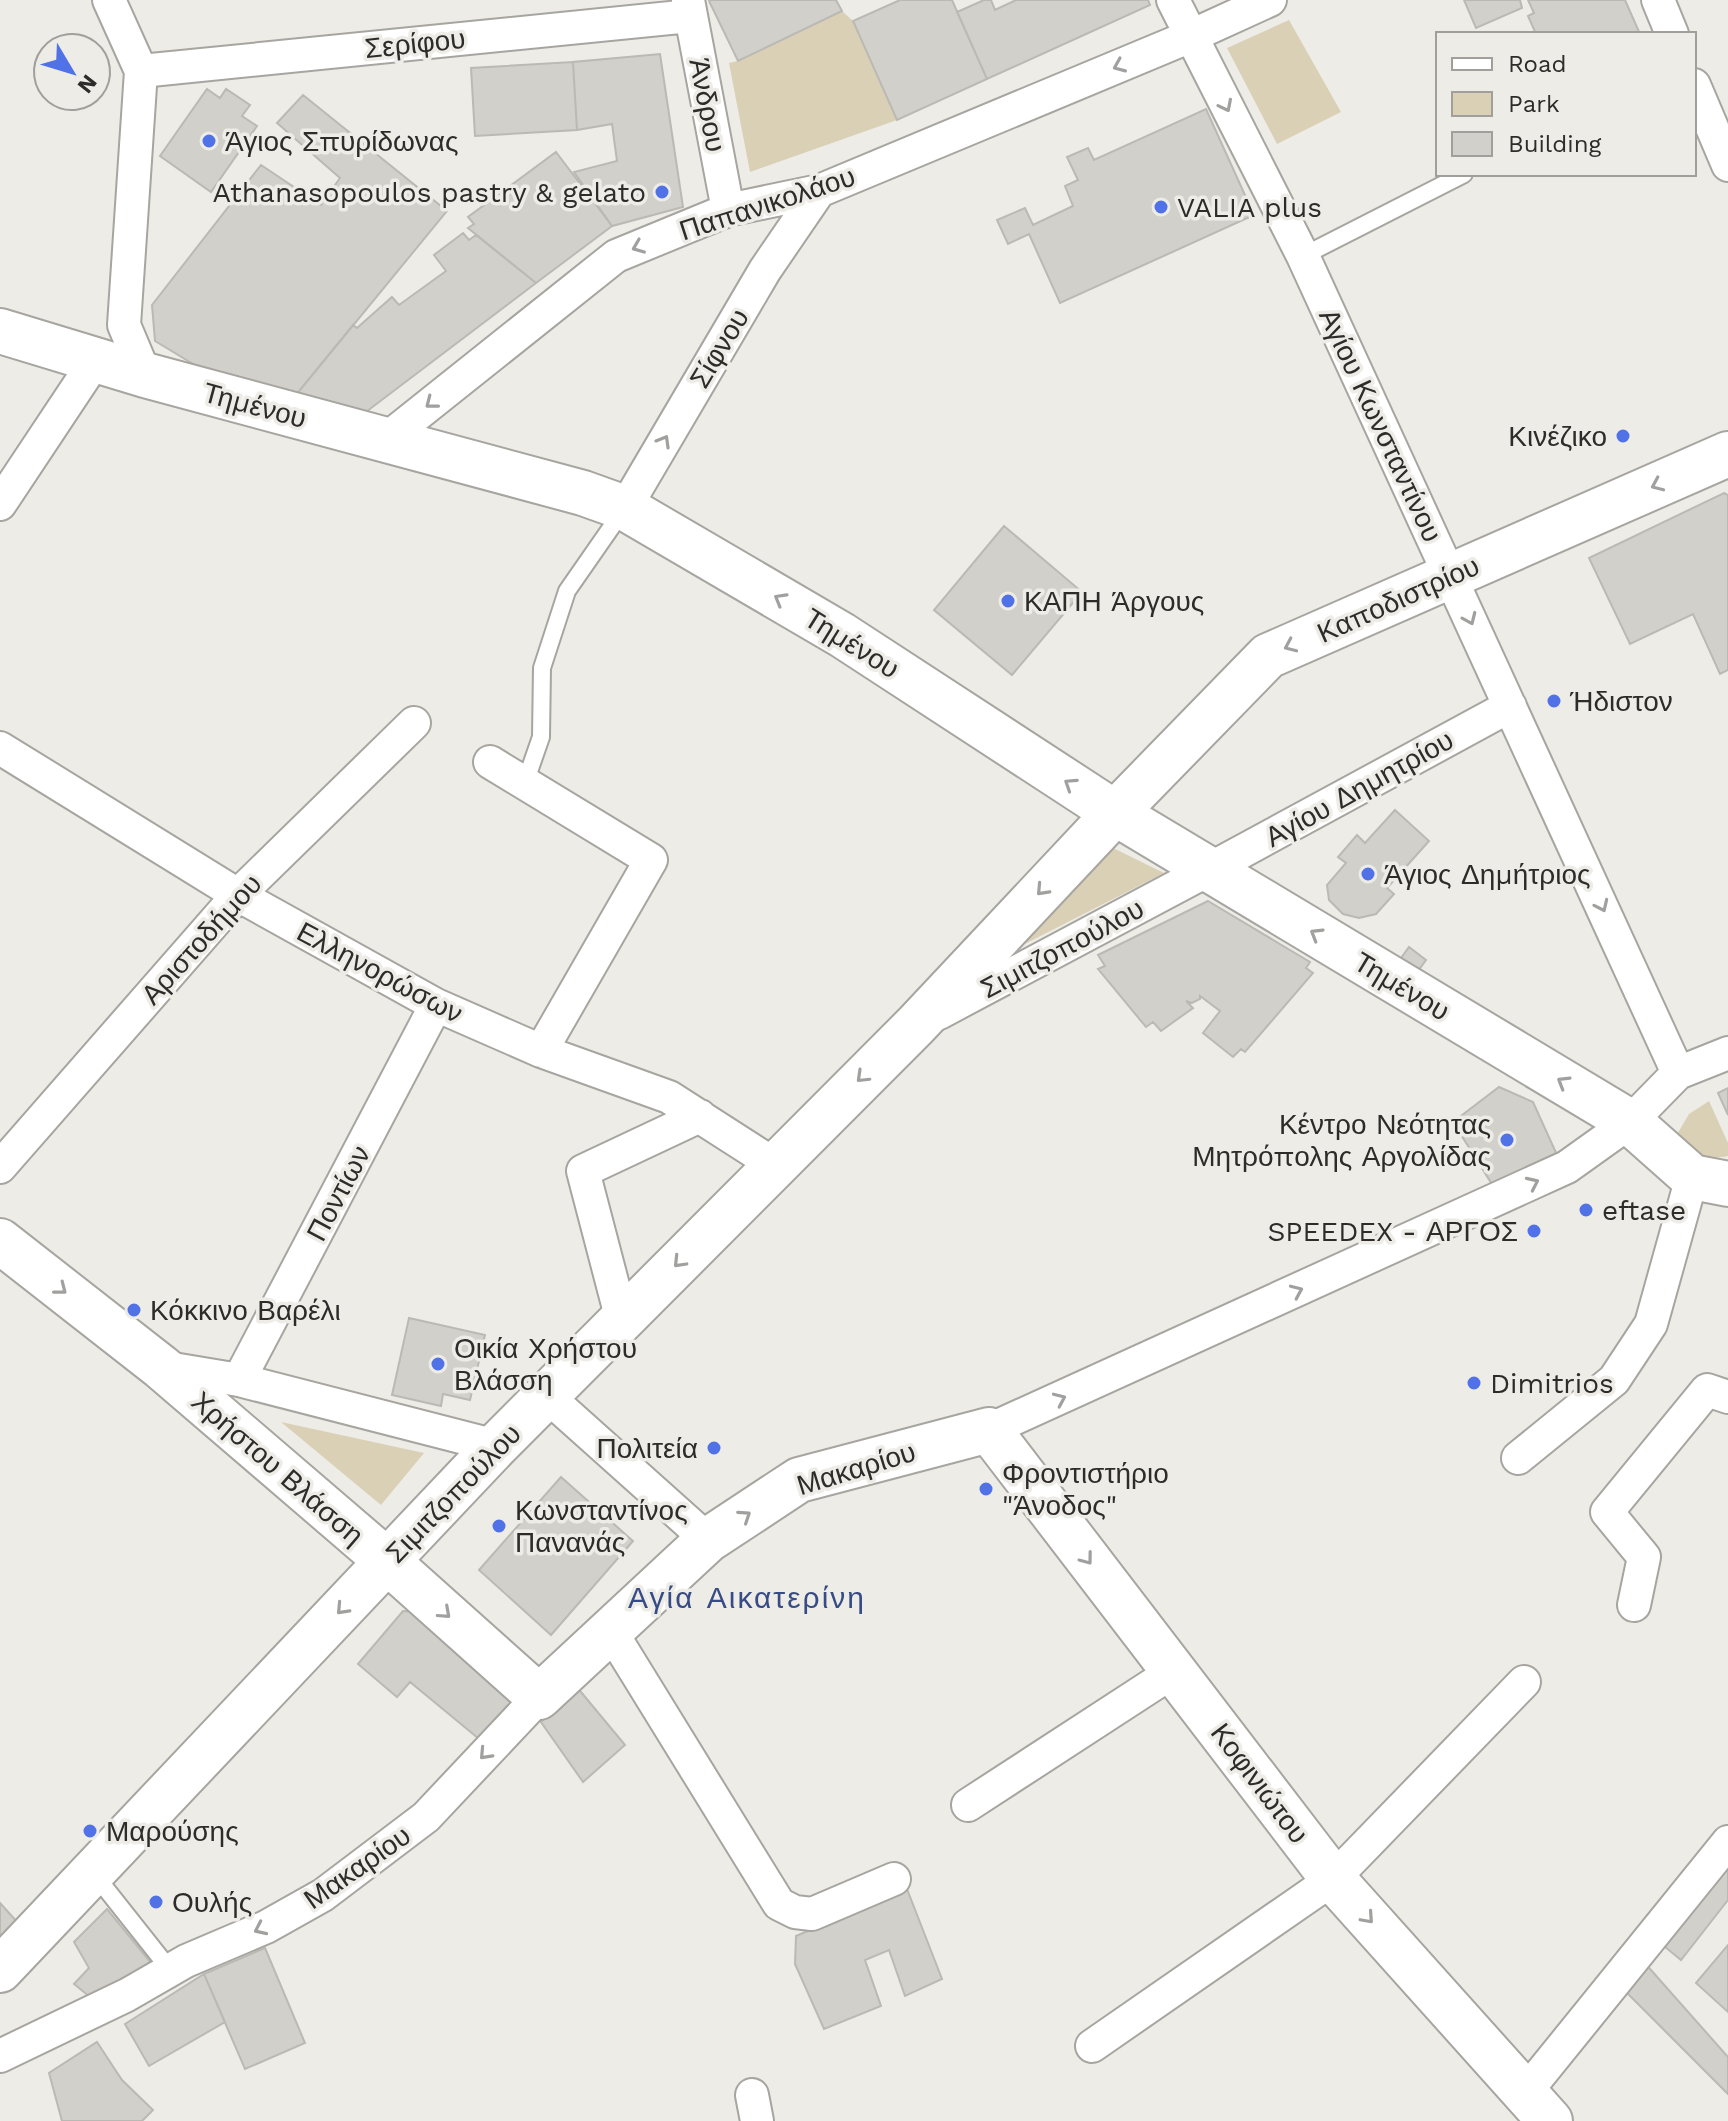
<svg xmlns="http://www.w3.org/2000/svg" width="1728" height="2121" font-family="'Work Sans',sans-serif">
<rect width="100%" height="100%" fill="#eeece7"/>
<!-- green -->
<path fill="#d9d0b6" d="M842 11 853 21 897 120 750 172 729 63 738 61Z
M1289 20 1341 112 1277 144 1227 48Z
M1103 843 1164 873 1009 952Z
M1709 1101 1728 1143V1156C1704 1161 1692 1153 1676 1136L1689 1114Z
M281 1422 424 1453 381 1505Z"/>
<!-- building -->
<path fill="#d2d0cb" stroke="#bbb9b4" stroke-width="2" d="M711 0H836L842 11 738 61 709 1Z
M900 0H952L987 79 897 120 853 21Z
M984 0H991L995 10 1016 0H1148L1150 5 987 79 957 12Z
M1464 0H1520L1522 8 1476 28Z
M1528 0H1625L1640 34H1536L1528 16 1534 13Z
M660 54 683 207 612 226 574 172 617 161 612 124 577 130 573 62Z
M573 62 577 130 475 136 471 68Z
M207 89 220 98 226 89 250 105 242 116 257 126 211 192 160 156Z
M303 95 447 211 291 401 228 385 155 341 152 305 261 165 321 205 340 178 277 123Z
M1206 109 1254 215 1060 303 1029 234 1008 244 997 220 1025 208 1033 225 1073 206 1065 186 1078 180 1067 157 1088 148 1094 160Z
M556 152 612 226 536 283 468 228 474 224 468 217Z
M463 233 469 240 476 235 536 283 358 418 291 401 353 325 357 328 392 297 399 305 446 271 434 255Z
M1724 493 1728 495V670L1720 674 1693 614 1630 644 1589 558Z
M1004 526 1082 592 1012 675 934 610Z
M1395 810 1429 841 1387 888 1394 894 1376 914 1359 918 1343 914 1329 900 1327 885 1346 863 1338 857 1357 835 1365 843Z
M1208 901 1310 962 1306 968 1313 973 1245 1052 1241 1049 1233 1057 1203 1033 1220 1011 1200 996V999L1192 1003 1186 1001 1193 1008 1161 1031 1153 1022 1146 1027 1098 969 1105 966 1098 955Z
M1409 947 1426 960 1413 978 1396 965Z
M1499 1087 1533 1102 1558 1157 1493 1186 1453 1122Z
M1728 1088V1115L1718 1093Z
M409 1318 485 1335 470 1400 443 1394 441 1406 392 1395Z
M561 1477 633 1541 551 1635 479 1570Z
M403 1611 419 1612 520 1698 479 1739 410 1682 397 1697 358 1664Z
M576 1686 625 1745 583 1782 541 1722Z
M1728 1864V1900L1681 1960 1659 1942Z
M907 1889 942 1979 905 1996 889 1950 865 1960 881 2006 824 2029 795 1964 796 1936Z
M0 1903 19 1924 0 1945Z
M107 1909 152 1964 95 2001 74 1984 89 1968 74 1942Z
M1728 1945V2012L1696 1983Z
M265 1948 305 2043 245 2069 204 1974Z
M1643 1961 1728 2057V2094L1622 1988Z
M204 1974 225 2022 149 2066 125 2024Z
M97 2042 122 2080 153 2110 142 2121H62L49 2073Z"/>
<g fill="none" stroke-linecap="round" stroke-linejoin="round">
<defs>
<path id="lane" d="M1303 256 1464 174
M525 783 541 737 542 668 567 591 624 509
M95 1875 171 1971"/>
<path id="street" d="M109 0 141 71 124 325 145 375
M688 0 728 210
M1173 0 1303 256 1678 1073
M1658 0 1672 34
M141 71 690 16
M1694 85 1728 165
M384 441 616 256 728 210 819 191 1191 36 1270 0
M0 504 95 361
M625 508 765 270 819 191
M0 748 238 895 436 1005 541 1051 669 1097 775 1165
M490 762 651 860 541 1051
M939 1013 1208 870 1510 706
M0 1167 238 895 414 723
M622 1320 583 1171 700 1116
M161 1367 239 1380 496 1446
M239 1380 436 1005
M547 1396 708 1540
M989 1430 1567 1167 1630 1122 1678 1073 1728 1053
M1518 1458 1614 1380 1651 1324 1692 1177
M1634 1605 1644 1557 1607 1512 1707 1390 1728 1397
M610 1630 779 1904 795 1912 812 1914 894 1879
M968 1805 1174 1671
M1092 2046 1333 1879 1524 1682
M0 2056 127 1995 186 1961 266 1927 323 1895 426 1817 539 1697
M1525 2093 1728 1842
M752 2095 757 2121"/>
<path id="secondary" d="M0 331 145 375 583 493 625 508 842 635 1115 813 1630 1122 1692 1177 1728 1184
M0 1241 161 1367 387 1561 539 1697 708 1540 799 1480 989 1430 1333 1879 1550 2121
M0 1970 496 1446 916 1025 1115 813 1268 656 1728 454"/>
</defs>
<!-- lane casing -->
<use href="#lane" stroke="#a7a5a0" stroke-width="20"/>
<!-- street casing -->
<use href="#street" stroke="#a7a5a0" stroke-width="36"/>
<!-- secondary casing -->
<use href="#secondary" stroke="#a7a5a0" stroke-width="48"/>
<!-- lane -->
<use href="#lane" stroke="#fff" stroke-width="16"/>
<!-- street -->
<use href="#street" stroke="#fff" stroke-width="32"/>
<!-- secondary -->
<use href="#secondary" stroke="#fff" stroke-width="44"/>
</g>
<!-- one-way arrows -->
<defs><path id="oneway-chevron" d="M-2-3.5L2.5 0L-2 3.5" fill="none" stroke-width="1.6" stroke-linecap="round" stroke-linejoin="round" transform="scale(2)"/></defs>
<g stroke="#a0a09f">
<use href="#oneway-chevron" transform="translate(1119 66) rotate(157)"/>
<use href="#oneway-chevron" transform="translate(1226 106) rotate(63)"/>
<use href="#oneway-chevron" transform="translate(638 247) rotate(158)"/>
<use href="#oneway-chevron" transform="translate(431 403) rotate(142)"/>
<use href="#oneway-chevron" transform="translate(664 441) rotate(-60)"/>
<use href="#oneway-chevron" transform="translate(1657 485) rotate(156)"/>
<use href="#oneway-chevron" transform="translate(780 599) rotate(-150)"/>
<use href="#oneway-chevron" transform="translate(1470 619) rotate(66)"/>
<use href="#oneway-chevron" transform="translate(1290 646) rotate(156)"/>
<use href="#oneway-chevron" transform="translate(1070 784) rotate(-147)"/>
<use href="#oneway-chevron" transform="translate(1042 890) rotate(133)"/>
<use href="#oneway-chevron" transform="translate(1602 906) rotate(65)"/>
<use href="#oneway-chevron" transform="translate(1316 934) rotate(-149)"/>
<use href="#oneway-chevron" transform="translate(862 1077) rotate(136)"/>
<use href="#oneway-chevron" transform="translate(1563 1082) rotate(-149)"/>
<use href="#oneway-chevron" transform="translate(1533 1183) rotate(-25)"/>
<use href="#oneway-chevron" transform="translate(679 1262) rotate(134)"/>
<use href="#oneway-chevron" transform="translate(61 1289) rotate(38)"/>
<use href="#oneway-chevron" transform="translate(1297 1291) rotate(-24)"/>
<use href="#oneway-chevron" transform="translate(1060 1399) rotate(-24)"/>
<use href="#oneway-chevron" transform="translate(745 1516) rotate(-34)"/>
<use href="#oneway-chevron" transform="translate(1087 1559) rotate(53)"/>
<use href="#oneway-chevron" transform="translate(342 1609) rotate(133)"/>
<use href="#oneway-chevron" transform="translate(445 1613) rotate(42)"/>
<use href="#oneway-chevron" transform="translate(485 1754) rotate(133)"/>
<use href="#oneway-chevron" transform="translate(1368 1918) rotate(48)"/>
<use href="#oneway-chevron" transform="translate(260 1929) rotate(155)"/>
</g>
<!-- markers -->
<g fill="#5072e6" stroke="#eeece7" stroke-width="3">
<circle cx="209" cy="141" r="8"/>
<circle cx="662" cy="192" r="8"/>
<circle cx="1161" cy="207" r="8"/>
<circle cx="1623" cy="436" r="8"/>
<circle cx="1008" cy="601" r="8"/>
<circle cx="1554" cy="701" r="8"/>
<circle cx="1368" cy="874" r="8"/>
<circle cx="1507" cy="1140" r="8"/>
<circle cx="1586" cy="1210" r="8"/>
<circle cx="1534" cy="1231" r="8"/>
<circle cx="134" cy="1310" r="8"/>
<circle cx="438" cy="1364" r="8"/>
<circle cx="1474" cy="1383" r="8"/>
<circle cx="714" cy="1448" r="8"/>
<circle cx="986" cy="1489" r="8"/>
<circle cx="499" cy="1526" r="8"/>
<circle cx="90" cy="1831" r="8"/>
<circle cx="156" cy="1902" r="8"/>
</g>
<g text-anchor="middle" stroke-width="7" stroke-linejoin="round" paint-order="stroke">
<!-- street labels -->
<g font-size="28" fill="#2d2c2a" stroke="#eeece7">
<text transform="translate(415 43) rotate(-6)" y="10">Σερίφου</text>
<text transform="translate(708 105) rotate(79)" y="10">Άνδρου</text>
<text transform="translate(767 203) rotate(-18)" y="10">Παπανικολάου</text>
<text transform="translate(719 348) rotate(-59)" y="10">Σίφνου</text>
<text transform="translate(255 405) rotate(15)" y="10">Τημένου</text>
<text transform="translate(1381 425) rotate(65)" y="10">Αγίου Κωνσταντίνου</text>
<text transform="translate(1398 599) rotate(-24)" y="10">Καποδιστρίου</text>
<text transform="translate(852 643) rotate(32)" y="10">Τημένου</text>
<text transform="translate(1359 788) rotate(-29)" y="10">Αγίου Δημητρίου</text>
<text transform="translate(201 939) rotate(-48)" y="10">Αριστοδήμου</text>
<text transform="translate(1062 948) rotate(-28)" y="10">Σιμιτζοπούλου</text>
<text transform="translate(380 972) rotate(28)" y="10">Ελληνορώσων</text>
<text transform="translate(1402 986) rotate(31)" y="10">Τημένου</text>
<text transform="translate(338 1193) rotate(-62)" y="10">Ποντίων</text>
<text transform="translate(278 1468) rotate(41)" y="10">Χρήστου Βλάσση</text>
<text transform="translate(856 1468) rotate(-17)" y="10">Μακαρίου</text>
<text transform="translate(453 1493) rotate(-46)" y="10">Σιμιτζοπούλου</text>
<text transform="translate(1260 1783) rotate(53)" y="10">Κοφινιώτου</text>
<text transform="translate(357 1867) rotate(-35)" y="10">Μακαρίου</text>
</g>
<!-- poi labels -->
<g font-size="28" fill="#2d2c2a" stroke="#eeece7" text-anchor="start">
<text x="225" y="151">Άγιος Σπυρίδωνας</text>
<text x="646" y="202" text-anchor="end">Athanasopoulos pastry &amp; gelato</text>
<text x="1177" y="217">VALIA plus</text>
<text x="1607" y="446" text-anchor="end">Κινέζικο</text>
<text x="1024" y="611">ΚΑΠΗ Άργους</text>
<text x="1570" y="711">Ήδιστον</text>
<text x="1384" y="884">Άγιος Δημήτριος</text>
<text x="1491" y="1134" text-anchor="end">Κέντρο Νεότητας<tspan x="1491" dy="32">Μητρόπολης Αργολίδας</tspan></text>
<text x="1602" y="1220">eftase</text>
<text x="1518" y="1241" text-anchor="end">SPEEDEX - ΑΡΓΟΣ</text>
<text x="150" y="1320">Κόκκινο Βαρέλι</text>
<text x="454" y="1358">Οικία Χρήστου<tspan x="454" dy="32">Βλάσση</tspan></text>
<text x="1490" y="1393">Dimitrios</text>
<text x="698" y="1458" text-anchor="end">Πολιτεία</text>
<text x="1002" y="1483">Φροντιστήριο<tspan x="1002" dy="32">"Άνοδος"</tspan></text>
<text x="515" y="1520">Κωνσταντίνος<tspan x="515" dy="32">Πανανάς</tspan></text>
<text x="106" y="1841">Μαρούσης</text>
<text x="172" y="1912">Ουλής</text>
</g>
<!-- neighbourhood labels -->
<g font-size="30" letter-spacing="2" fill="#374b85" stroke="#eeece7">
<text x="747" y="1608">Αγία Αικατερίνη</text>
</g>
</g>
<!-- legend -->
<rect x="1436" y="32" width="260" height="144" fill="#eeece7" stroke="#a19f9b" stroke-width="2"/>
<rect x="1452" y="58" width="40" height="12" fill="#ffffff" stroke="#a19f9b" stroke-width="2"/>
<text x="1508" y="72" font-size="24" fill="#2d2c2a">Road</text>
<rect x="1452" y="92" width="40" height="24" fill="#d9d0b6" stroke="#a19f9b" stroke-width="2"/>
<text x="1508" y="112" font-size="24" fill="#2d2c2a">Park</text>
<rect x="1452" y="132" width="40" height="24" fill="#d2d0cb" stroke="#a19f9b" stroke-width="2"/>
<text x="1508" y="152" font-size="24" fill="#2d2c2a">Building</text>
<!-- north arrow -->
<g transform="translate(72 72) rotate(128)"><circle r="38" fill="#eeece7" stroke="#a19f9b" stroke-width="2"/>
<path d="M0-6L14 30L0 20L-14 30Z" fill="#5072e6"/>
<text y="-12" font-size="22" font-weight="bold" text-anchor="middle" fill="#2d2c2a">N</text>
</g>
</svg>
